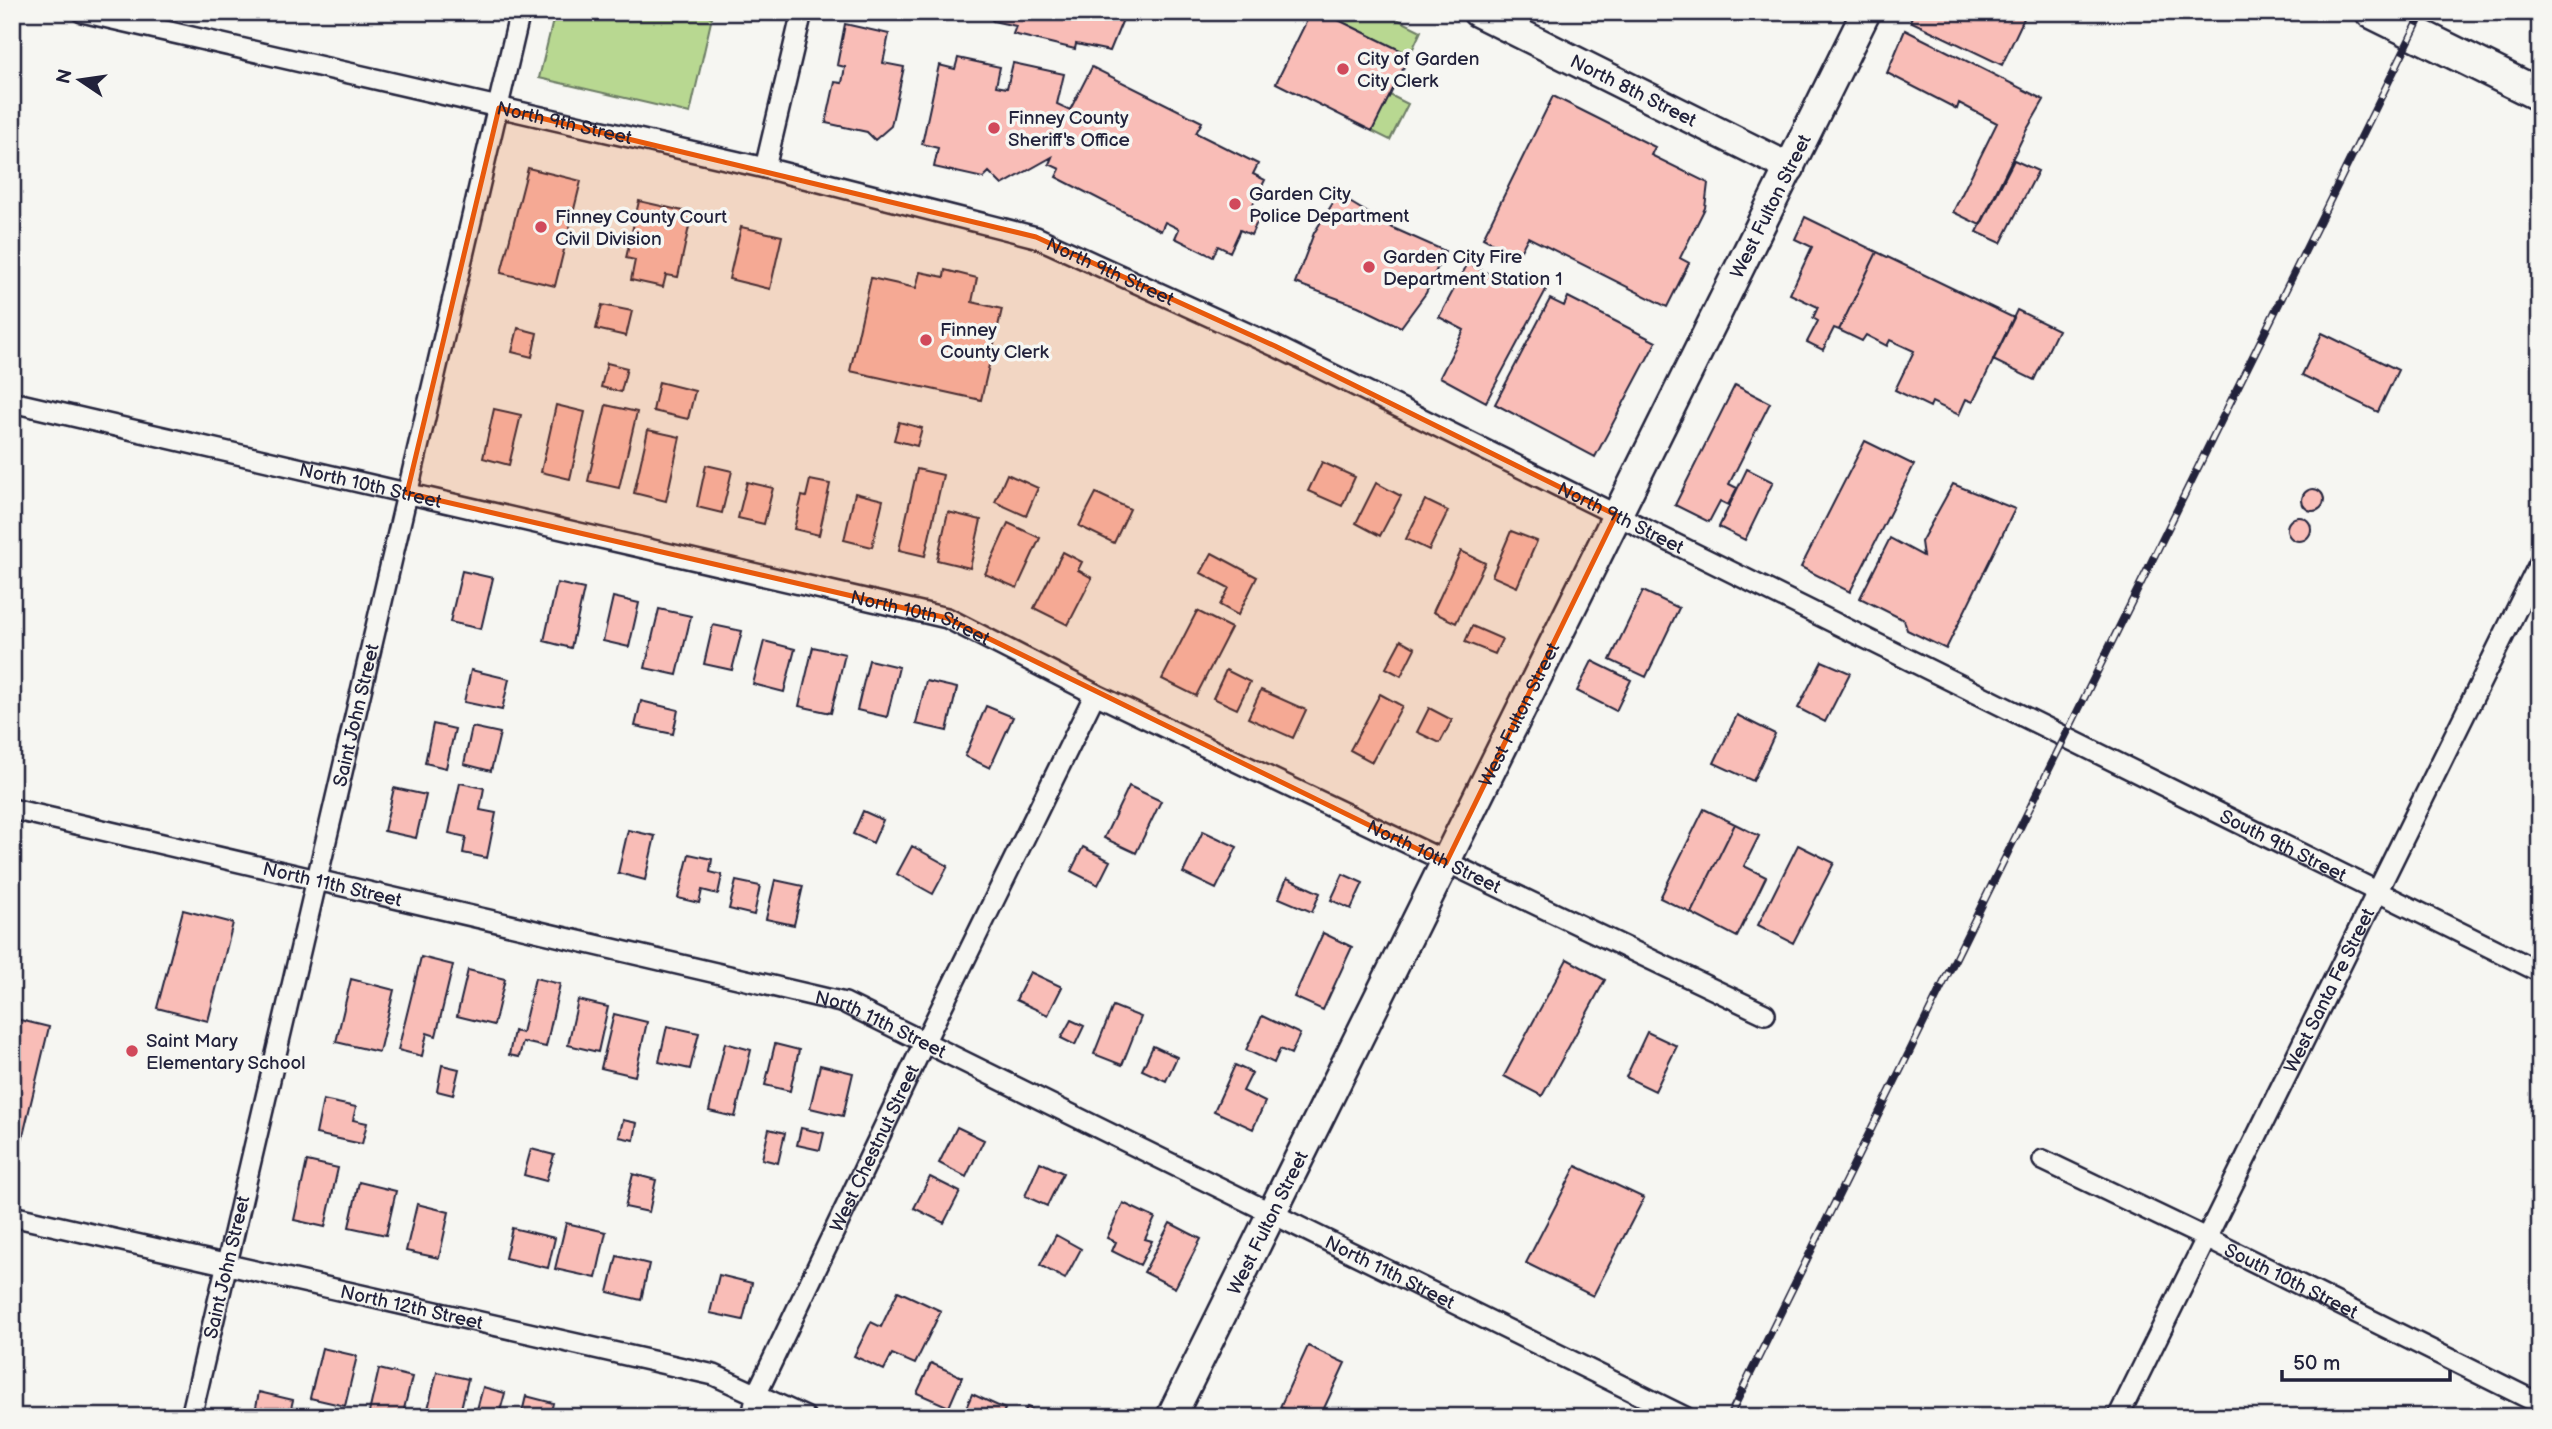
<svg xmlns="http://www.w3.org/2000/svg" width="2552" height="1429" font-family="'Balsamiq Sans',sans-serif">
<rect width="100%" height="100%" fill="#f6f6f2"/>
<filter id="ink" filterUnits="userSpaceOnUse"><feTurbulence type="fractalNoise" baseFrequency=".0143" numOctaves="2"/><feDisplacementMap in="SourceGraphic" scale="14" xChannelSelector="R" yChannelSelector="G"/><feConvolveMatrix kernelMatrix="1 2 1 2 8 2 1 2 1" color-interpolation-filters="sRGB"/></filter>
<g filter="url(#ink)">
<!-- green -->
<path fill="#b8d891" stroke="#6d7d66" stroke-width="2" d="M555 12H691L712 17 690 113 539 78Z
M1322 12H1383L1421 31 1410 55Z
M1390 95 1408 104 1390 140 1372 131Z"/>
<!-- building -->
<path fill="#f9bdb7" stroke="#22223b" stroke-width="2" d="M985 12H1126L1110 51 1076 44 1075 49 1013 34 1016 26 993 21Z
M1311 12H1322L1410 55 1372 131 1276 83Z
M1914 12H2027L2002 65 1910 21Z
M845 24 889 34 883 63 904 67 891 126 875 140 867 132 826 123 835 82 842 83 845 67 837 65Z
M1905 30 2044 100 2026 131 1980 225 1953 212 1997 123 1959 103 1957 109 1887 73Z
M958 58 1000 67 996 86 1007 88 1013 63 1064 74 1057 104 1070 110 1092 67 1202 122 1196 133 1258 164 1253 174 1265 180 1252 206 1262 212 1251 235 1240 230 1230 252 1218 246 1213 257 1175 238 1179 229 1165 222 1161 231 1056 177 1060 169 1049 164 1052 157 1002 185 989 172 983 178 934 167 938 148 922 144 939 65 955 69Z
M1553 96 1655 147 1651 155 1708 183 1705 208 1680 258 1689 263 1667 307 1528 237 1518 256 1483 238Z
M2014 160 2038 171 2001 243 1977 232Z
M528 168 581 181 555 286 501 273Z
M1338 195 1393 228 1445 251 1426 293 1401 327 1358 306 1295 283 1314 233Z
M639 201 692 213 678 277 666 275 663 287 631 280 635 260 626 258Z
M1805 217 1877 252 1839 330 1834 328 1823 350 1807 342 1818 321 1813 318 1818 307 1790 294 1812 247 1795 239Z
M741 227 782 236 770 289 729 279Z
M1877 252 2014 318 1973 402 1966 399 1959 415 1932 402 1930 407 1895 390 1914 351 1890 340 1887 346 1866 335 1862 341 1839 330Z
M1468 263 1509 285 1516 273 1546 290 1486 402 1440 377 1464 330 1439 317Z
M945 270 977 278 972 302 1002 309 981 400 850 371 871 278 916 288 920 272 944 277Z
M1568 297 1656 342 1595 457 1495 404 1550 299 1564 306Z
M602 305 632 311 626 336 596 329Z
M2017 310 2058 330 2034 380 1993 360Z
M518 328 537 333 532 357 512 352Z
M2322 333 2398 370 2378 412 2302 375Z
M607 363 627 368 621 392 601 387Z
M659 382 695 391 688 419 653 411Z
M1735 385 1770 403 1729 484 1737 488 1728 505 1720 501 1709 522 1675 505Z
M556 405 585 412 570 479 541 472Z
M606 405 637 412 619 488 588 481Z
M494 409 521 415 509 465 483 458Z
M899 422 922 428 917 446 894 440Z
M648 430 680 437 666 501 634 493Z
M1865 441 1914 465 1850 592 1801 567Z
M1322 462 1355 477 1342 506 1308 491Z
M706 465 732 471 722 513 697 507Z
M917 469 943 475 925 556 899 550Z
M1747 469 1773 482 1745 540 1719 527Z
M1007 474 1038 488 1026 516 995 502Z
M810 480 830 484 819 535 794 529 802 496 806 497Z
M747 482 773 488 764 524 738 518Z
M1376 483 1401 496 1380 536 1356 523Z
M1953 484 2015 509 1946 649 1907 630 1904 620 1860 598 1890 538 1923 556 1921 542Z
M2302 500a11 11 0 1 1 22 0a11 11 0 1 1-22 0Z
M855 493 883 500 872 547 844 540Z
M1096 493 1130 509 1114 543 1079 526Z
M1425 500 1448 511 1429 550 1406 539Z
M948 512 981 520 970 568 937 560Z
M2287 529a12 12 0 1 1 24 0a12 12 0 1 1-24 0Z
M1008 523 1040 538 1017 588 985 574Z
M1511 531 1537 541 1517 587 1492 576Z
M1461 551 1485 563 1456 623 1433 612Z
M1063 552 1082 562 1078 570 1092 578 1068 625 1034 608Z
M1212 553 1257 577 1238 615 1220 605 1229 588 1201 573Z
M462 571 493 578 481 629 450 622Z
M557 583 584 589 571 648 544 641Z
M1643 591 1679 608 1646 677 1610 660Z
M613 597 639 603 629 647 603 641Z
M659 609 691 616 677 675 645 668Z
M1197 611 1231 628 1196 696 1162 679Z
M713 625 742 631 732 670 704 664Z
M1472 626 1502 639 1495 654 1465 642Z
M1401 640 1415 648 1401 676 1386 668Z
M764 641 795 649 784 692 753 684Z
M813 647 845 654 831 713 799 706Z
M869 660 899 667 887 717 857 710Z
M1592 661 1631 680 1616 711 1577 691Z
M1822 661 1850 673 1825 722 1798 708Z
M471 670 509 679 502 710 464 702Z
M1226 670 1250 682 1237 709 1213 698Z
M926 681 957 688 947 731 916 724Z
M1261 690 1306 710 1293 738 1248 718Z
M1380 694 1402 706 1372 762 1350 750Z
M641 701 678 710 673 734 635 726Z
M986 706 1013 717 990 768 965 756Z
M1429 708 1452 720 1440 743 1417 732Z
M1737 715 1775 734 1753 781 1714 763Z
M433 724 455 729 446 768 425 763Z
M472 727 500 733 491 771 464 764Z
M460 783 484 788 480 810 496 813 487 858 463 853 466 837 449 833Z
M1129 786 1161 801 1136 853 1104 838Z
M394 788 426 795 416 838 384 831Z
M1704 809 1735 824 1691 913 1660 898Z
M863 811 883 820 873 843 853 834Z
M1735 824 1759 836 1744 866 1766 877 1737 937 1691 913Z
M628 830 655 836 645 880 618 873Z
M1203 831 1237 847 1216 889 1183 873Z
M1798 845 1834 863 1793 943 1758 925Z
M912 846 948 866 933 894 897 874Z
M1083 847 1110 861 1098 885 1071 871Z
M689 854 712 859 710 872 722 875 718 894 702 890 699 903 678 898Z
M1343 874 1363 883 1351 909 1331 900Z
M1287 878 1320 893 1312 912 1279 898Z
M775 880 803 886 794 925 766 919Z
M736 881 760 886 754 915 729 909Z
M183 910 233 923 208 1021 157 1008Z
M1323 933 1352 947 1323 1010 1294 997Z
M421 957 453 965 436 1036 427 1033 422 1056 398 1050Z
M1567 959 1605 980 1542 1096 1504 1076Z
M468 970 505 979 494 1025 457 1016Z
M1030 972 1062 987 1048 1015 1016 1000Z
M535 978 560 984 546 1047 523 1042 519 1057 509 1055 514 1031 522 1033Z
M351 979 394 990 379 1052 336 1042Z
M578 1000 608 1007 598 1052 568 1045Z
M1113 1006 1141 1017 1122 1065 1094 1054Z
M614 1014 647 1022 635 1076 601 1068Z
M1262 1016 1300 1034 1291 1054 1280 1049 1274 1063 1246 1050Z
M12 1018 49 1027 22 1140 12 1137Z
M1071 1020 1084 1026 1075 1045 1061 1038Z
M667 1026 699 1033 690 1069 659 1062Z
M1647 1032 1677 1046 1655 1091 1626 1077Z
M725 1043 751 1050 735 1117 709 1111Z
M775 1044 799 1050 790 1091 765 1085Z
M1153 1046 1177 1057 1166 1081 1142 1070Z
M442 1065 459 1069 453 1095 437 1091Z
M820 1065 853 1073 843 1116 810 1108Z
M1235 1065 1252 1073 1243 1091 1265 1102 1253 1129 1214 1111Z
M323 1100 356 1107 353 1120 367 1123 362 1144 316 1134Z
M623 1120 637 1123 634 1140 619 1137Z
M957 1127 984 1140 966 1177 939 1163Z
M801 1128 824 1133 820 1150 797 1145Z
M769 1129 785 1133 778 1163 762 1159Z
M531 1149 554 1155 546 1181 524 1175Z
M307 1161 338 1168 325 1227 294 1220Z
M1040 1162 1063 1173 1047 1206 1025 1196Z
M1576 1166 1644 1198 1593 1296 1526 1263Z
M633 1174 656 1180 649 1212 625 1207Z
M930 1177 960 1192 944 1223 914 1208Z
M359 1182 396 1191 386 1235 349 1227Z
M1123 1203 1155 1218 1145 1239 1152 1241 1140 1265 1112 1251 1116 1242 1107 1238Z
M417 1204 449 1212 439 1258 406 1251Z
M566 1223 606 1232 596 1278 555 1269Z
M1170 1223 1201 1239 1175 1288 1144 1272Z
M512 1228 555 1238 548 1268 505 1258Z
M1056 1235 1081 1249 1065 1279 1040 1265Z
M617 1256 649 1264 641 1300 608 1292Z
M719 1275 752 1283 743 1320 710 1313Z
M898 1291 941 1311 915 1364 892 1354 884 1370 854 1356 871 1322 881 1327Z
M1308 1346 1345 1363 1320 1417H1302L1280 1407Z
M322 1348 357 1356 345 1406 310 1398Z
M931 1363 962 1377 949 1407 917 1393Z
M379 1369 412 1377 402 1417H368Z
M437 1372 468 1379 459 1417H426Z
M483 1387 505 1393 499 1415 508 1417H475Z
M259 1392 293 1400 289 1417H254Z
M972 1394 1005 1409 1001 1417H962Z
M526 1396 553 1403 550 1417H521Z
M1027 1407 1046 1417H1022Z
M576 1411 602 1417H575Z"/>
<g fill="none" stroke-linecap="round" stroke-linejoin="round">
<defs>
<g id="street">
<path id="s1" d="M82 12 765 168 1036 237 1275 346 2540 972"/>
<path d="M765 168 802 12"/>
<path id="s2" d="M12 402 947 618 1095 694 1765 1014"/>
<path id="s3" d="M12 809 845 1003 1685 1417"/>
<path id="s4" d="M2043 1160 2206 1238 2540 1404"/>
<path id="s5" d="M12 1216 714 1375 805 1417"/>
<path id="s6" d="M191 1417 520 12"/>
<path id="s7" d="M752 1417 757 1393 925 1041 1095 694"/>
<path id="s8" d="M2118 1417 2540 562"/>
</g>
<g id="secondary">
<path id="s9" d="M1477 12 1790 168"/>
<path id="s10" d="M1171 1417 1866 12"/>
</g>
<path id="primary" d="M2372 12 2540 95"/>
</defs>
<!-- street casing -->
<use href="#street" stroke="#22223b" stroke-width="24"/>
<!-- secondary casing -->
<use href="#secondary" stroke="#22223b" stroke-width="33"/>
<!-- primary casing -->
<use href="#primary" stroke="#22223b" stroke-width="37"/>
<!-- street -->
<use href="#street" stroke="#f6f6f2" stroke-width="19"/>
<!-- secondary -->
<use href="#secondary" stroke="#f6f6f2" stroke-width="28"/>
<!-- primary -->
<use href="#primary" stroke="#f6f6f2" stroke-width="32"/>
<defs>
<path id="rail" d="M1729 1417 2423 12"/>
</defs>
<!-- rail casing -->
<use href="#rail" stroke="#22223b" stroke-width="8"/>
<!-- rail -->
<use href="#rail" stroke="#f6f6f2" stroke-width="5" stroke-dasharray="16" stroke-linecap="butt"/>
</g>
</g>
<!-- marked area -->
<path fill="#e8590c" fill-opacity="0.2" stroke="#e8590c" stroke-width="5" stroke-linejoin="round" d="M499 108 1036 237 1275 346 1616 515 1446 863 947 618 407 493Z"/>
<!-- markers -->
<g fill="#d1495b" stroke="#f6f6f2" stroke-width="2.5">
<circle cx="1343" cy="69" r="7"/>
<circle cx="994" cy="128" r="7"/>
<circle cx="1235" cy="204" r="7"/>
<circle cx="541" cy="227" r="7"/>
<circle cx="1369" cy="267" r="7"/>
<circle cx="926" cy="340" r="7"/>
<circle cx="132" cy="1051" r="7"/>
</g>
<g text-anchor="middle" stroke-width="7" stroke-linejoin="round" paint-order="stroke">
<!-- poi labels -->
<g font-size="19" fill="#22223b" stroke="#f6f6f2" text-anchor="start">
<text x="1357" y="65">City of Garden<tspan x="1357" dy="22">City Clerk</tspan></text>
<text x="1008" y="124">Finney County<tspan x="1008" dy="22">Sheriff's Office</tspan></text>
<text x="1249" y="200">Garden City<tspan x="1249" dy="22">Police Department</tspan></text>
<text x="555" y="223">Finney County Court<tspan x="555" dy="22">Civil Division</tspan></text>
<text x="1383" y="263">Garden City Fire<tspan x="1383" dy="22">Department Station 1</tspan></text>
<text x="940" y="336">Finney<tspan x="940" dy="22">County Clerk</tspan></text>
<text x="146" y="1047">Saint Mary<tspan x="146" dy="22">Elementary School</tspan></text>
</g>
<!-- street labels -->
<g font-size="19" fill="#22223b" stroke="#f6f6f2">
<text dy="7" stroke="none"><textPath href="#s9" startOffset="175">North 8th Street</textPath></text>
<text dy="7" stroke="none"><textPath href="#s1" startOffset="495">North 9th Street</textPath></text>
<text dy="7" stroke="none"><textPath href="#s10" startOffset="1351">West Fulton Street</textPath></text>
<text dy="7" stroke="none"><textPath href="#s1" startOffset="1062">North 9th Street</textPath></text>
<text dy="7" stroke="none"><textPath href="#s2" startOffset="368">North 10th Street</textPath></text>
<text dy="7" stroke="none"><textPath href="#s1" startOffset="1629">North 9th Street</textPath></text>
<text dy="7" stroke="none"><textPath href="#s2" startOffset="934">North 10th Street</textPath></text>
<text dy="7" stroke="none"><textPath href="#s10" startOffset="784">West Fulton Street</textPath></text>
<text dy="7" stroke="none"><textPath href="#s6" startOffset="721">Saint John Street</textPath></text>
<text dy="7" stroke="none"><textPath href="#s1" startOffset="2368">South 9th Street</textPath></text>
<text dy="7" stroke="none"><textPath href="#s2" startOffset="1502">North 10th Street</textPath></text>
<text dy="7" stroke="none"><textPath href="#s3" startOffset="329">North 11th Street</textPath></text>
<text dy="7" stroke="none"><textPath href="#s8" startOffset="476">West Santa Fe Street</textPath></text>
<text dy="7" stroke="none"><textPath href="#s3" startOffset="896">North 11th Street</textPath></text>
<text dy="7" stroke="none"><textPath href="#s7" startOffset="296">West Chestnut Street</textPath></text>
<text dy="7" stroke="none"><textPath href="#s10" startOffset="217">West Fulton Street</textPath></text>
<text dy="7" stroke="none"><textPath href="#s6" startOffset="154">Saint John Street</textPath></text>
<text dy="7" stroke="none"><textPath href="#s3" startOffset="1463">North 11th Street</textPath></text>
<text dy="7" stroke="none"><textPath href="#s4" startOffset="276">South 10th Street</textPath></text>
<text dy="7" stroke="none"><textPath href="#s5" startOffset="410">North 12th Street</textPath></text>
</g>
</g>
<!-- margin -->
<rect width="2552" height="1429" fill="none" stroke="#f6f6f2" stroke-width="42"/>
<rect x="21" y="21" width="2510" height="1387" fill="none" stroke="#22223b" stroke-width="2.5" filter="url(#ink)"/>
<!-- north arrow -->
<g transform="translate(80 80) rotate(283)" stroke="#f6f6f2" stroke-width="5" paint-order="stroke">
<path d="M0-5L12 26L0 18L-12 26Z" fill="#22223b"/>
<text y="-10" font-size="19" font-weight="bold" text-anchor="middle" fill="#22223b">N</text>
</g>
<!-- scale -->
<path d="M2282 1370v10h168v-10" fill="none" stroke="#22223b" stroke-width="3.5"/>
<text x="2293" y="1370" font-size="21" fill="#22223b" stroke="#f6f6f2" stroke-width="5" paint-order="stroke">50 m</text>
</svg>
